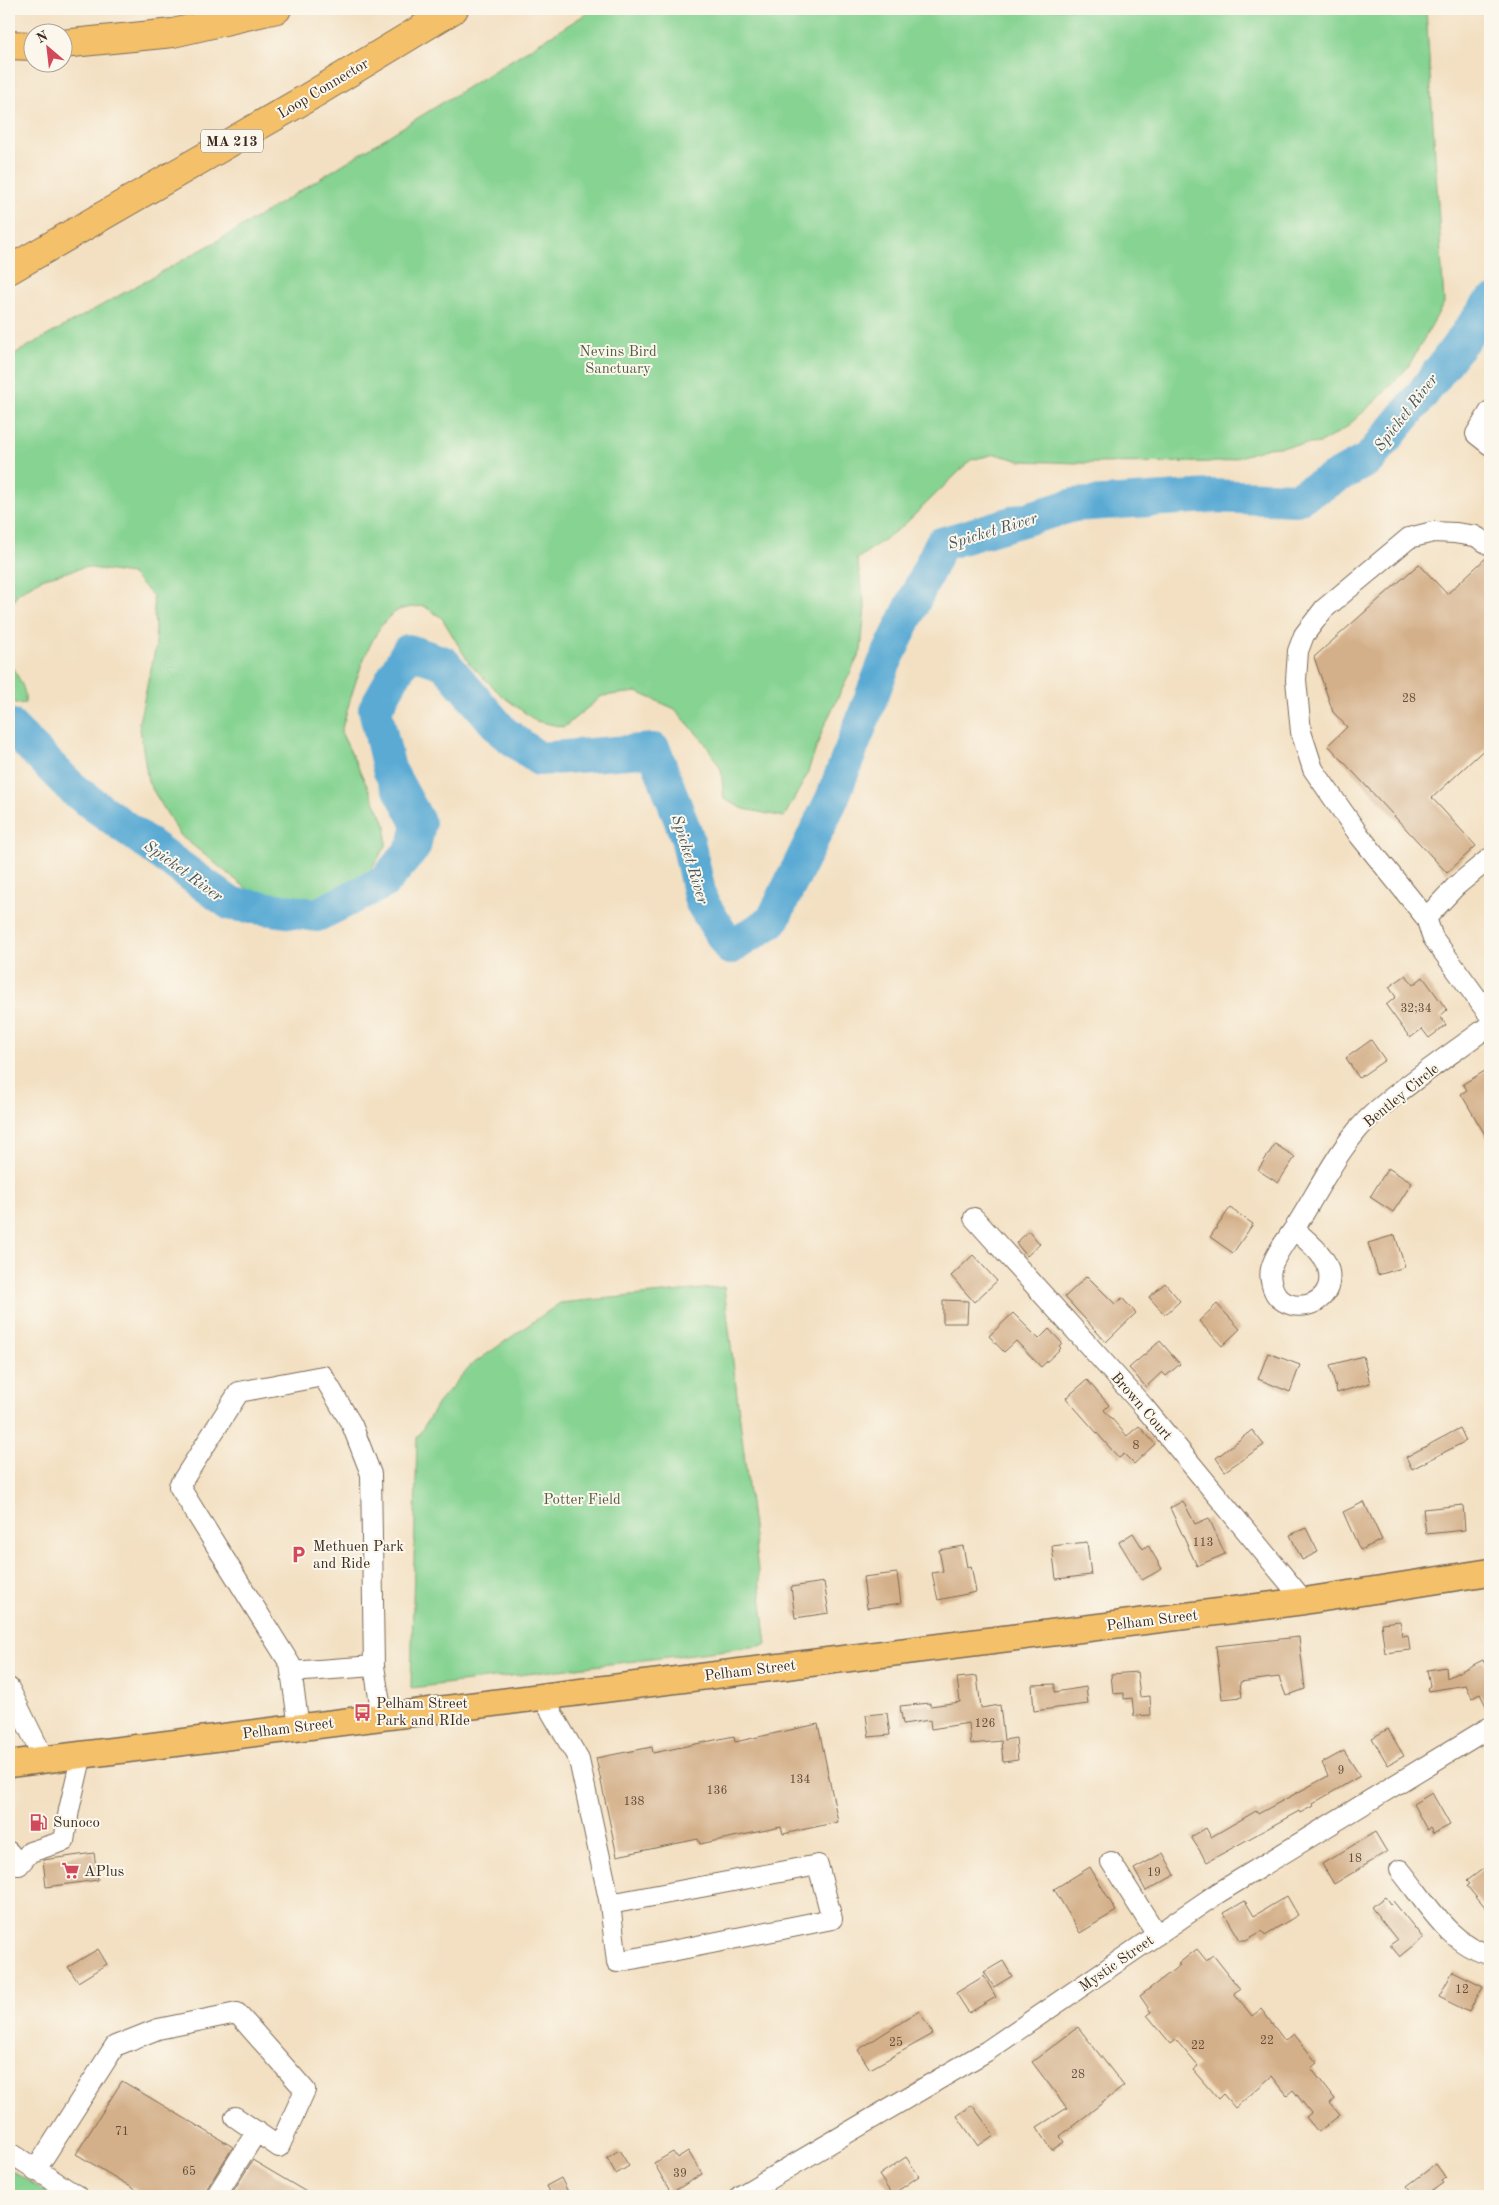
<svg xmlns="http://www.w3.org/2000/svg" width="1499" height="2205" font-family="'Old Standard TT',serif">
<rect width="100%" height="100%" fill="#fbf7ec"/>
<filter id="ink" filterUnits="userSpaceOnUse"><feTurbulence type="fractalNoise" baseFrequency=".02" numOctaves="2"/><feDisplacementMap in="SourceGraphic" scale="10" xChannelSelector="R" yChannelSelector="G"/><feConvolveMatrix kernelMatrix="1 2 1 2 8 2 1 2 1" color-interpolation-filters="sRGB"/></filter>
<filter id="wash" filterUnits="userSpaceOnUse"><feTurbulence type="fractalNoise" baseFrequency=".0096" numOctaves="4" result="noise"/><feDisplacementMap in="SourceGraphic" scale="20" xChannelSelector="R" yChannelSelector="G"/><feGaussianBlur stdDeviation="1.12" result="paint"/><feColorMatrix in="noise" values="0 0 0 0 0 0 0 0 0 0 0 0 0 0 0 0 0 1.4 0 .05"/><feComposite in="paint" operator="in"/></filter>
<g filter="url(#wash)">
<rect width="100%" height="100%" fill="#f3e0c2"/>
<!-- green -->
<path fill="#86d392" stroke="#607e58" d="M594 9H1426L1444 303 1408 367 1379 398 1343 430 1320 443 1268 448 1223 462 1079 463 1021 461 995 454 971 460 904 525 857 559 865 607 861 651 824 726 806 777 784 817 744 809 724 799 721 769 705 743 675 709 637 692 602 696 564 727 536 721 501 695 469 663 442 618 424 606C416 607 404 607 397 611 368 626 350 701 341 732L386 825V846L367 875 331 897 293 903 256 896 180 835 148 782 139 722 156 646 153 596 131 574 85 567 41 579 18 593 9 609V357L235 231Z
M9 663C17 675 27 688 25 703L18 704 9 700Z
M724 1287 767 1645 411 1688 417 1438 438 1403 470 1366 560 1303Z
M9 2169 52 2196H9Z"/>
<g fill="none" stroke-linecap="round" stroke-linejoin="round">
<!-- river -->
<path stroke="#5aaad4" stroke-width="34" d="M9 725 75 791 231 904 317 915 384 882 414 847 419 824 389 769 375 709 408 651 444 663 503 732 539 759 654 750 687 837 701 901 730 948 772 921 832 799 884 664 941 544 1074 505 1210 496 1296 499 1369 459 1417 401 1490 303"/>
</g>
<g id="blocks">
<!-- building -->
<path fill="#d4b08a" d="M1488 556 1490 557V744L1432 798 1476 846 1447 873 1328 745 1347 727 1333 712 1314 657 1419 564 1447 594Z
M1406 975 1413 985 1423 977 1447 1010 1440 1016 1446 1025 1429 1038 1422 1029 1410 1038 1386 1005 1396 997 1389 987Z
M1371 1040 1385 1060 1359 1078 1346 1058Z
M1490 1068V1143L1461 1094 1467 1090 1463 1084Z
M1275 1144 1295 1157 1278 1183 1258 1170Z
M1388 1168 1412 1183 1393 1212 1370 1197Z
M1230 1208 1253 1224 1233 1253 1210 1237Z
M1029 1231 1040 1244 1027 1256 1016 1243Z
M1395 1235 1405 1267 1378 1275 1368 1243Z
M973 1255 997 1281 974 1302 951 1276Z
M1087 1276 1115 1304 1122 1298 1136 1313 1106 1342 1065 1297Z
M1165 1283 1180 1301 1165 1315 1149 1297Z
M943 1300 968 1301 967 1323H943Z
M1217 1304 1240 1329 1222 1346 1199 1321Z
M1013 1313 1039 1339 1049 1329 1062 1343 1059 1346 1061 1348 1041 1367 1016 1341 1004 1352 989 1336Z
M1160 1341 1180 1364 1166 1376 1162 1372 1146 1387 1129 1368Z
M1268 1353 1300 1365 1290 1392 1258 1379Z
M1363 1356 1370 1383 1337 1393 1330 1365Z
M1087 1380 1109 1405 1104 1410 1127 1436 1139 1426 1155 1444 1134 1464 1124 1454 1119 1458 1066 1398Z
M1460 1428 1466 1441 1412 1469 1406 1457Z
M1252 1430 1264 1445 1225 1471 1216 1458Z
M1183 1501 1195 1524 1209 1518 1225 1554 1197 1566 1170 1508Z
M1364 1502 1382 1540 1360 1550 1343 1512Z
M1463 1505 1465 1530 1426 1534 1423 1509Z
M1306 1528 1318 1552 1302 1560 1290 1535Z
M1133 1533 1143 1549 1148 1545 1162 1569 1142 1580 1119 1542Z
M1087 1542 1091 1575 1056 1579 1052 1546Z
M963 1546 967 1567 971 1566 976 1592 938 1600 932 1573 943 1571 939 1550Z
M897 1573 901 1603 867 1608 863 1577Z
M824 1582 829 1613 795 1618 791 1587Z
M1400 1621 1402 1636 1408 1635 1410 1650 1385 1653 1381 1623Z
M1299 1637 1305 1689 1286 1696 1279 1677 1240 1682 1242 1697 1222 1699 1216 1646Z
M1483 1660 1490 1675V1714L1480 1694 1472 1698 1466 1685 1428 1691 1427 1688 1430 1686 1427 1670 1446 1667 1447 1678Z
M1137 1672 1140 1697 1150 1696 1151 1715 1134 1716 1132 1698 1124 1699V1693L1113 1694 1111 1674Z
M977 1676 981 1708 1000 1705 1004 1740 1016 1738 1018 1760 1003 1762 1001 1741 971 1744 969 1723 931 1729 930 1720 903 1724 900 1706 930 1703V1706L960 1702 957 1678Z
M1055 1684V1692L1086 1687 1088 1704 1034 1711 1032 1685Z
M887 1713 890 1735 869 1737 866 1715Z
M818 1724 838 1822 783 1834 781 1827 700 1844 698 1839 617 1856 596 1758 652 1747 653 1753 734 1736 735 1742Z
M1388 1729 1404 1756 1388 1765 1372 1738Z
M1344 1751 1360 1776 1312 1804 1313 1806 1300 1813 1299 1811 1207 1862 1191 1837 1206 1828 1211 1837 1256 1811 1258 1814 1328 1776 1322 1763Z
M1432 1793 1450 1825 1433 1834 1430 1828 1427 1830 1413 1804Z
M1375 1832 1387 1852 1334 1884 1322 1864Z
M94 1853 98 1880 46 1887 43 1860Z
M1163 1853 1175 1875 1146 1891 1134 1869Z
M1090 1867 1116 1911 1080 1933 1054 1889Z
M1484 1868 1490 1876V1914L1467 1886 1470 1884 1467 1881Z
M1287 1896 1298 1915 1265 1935 1262 1931 1246 1940H1240L1224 1913 1245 1901 1254 1916Z
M1385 1897 1390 1904 1393 1901 1423 1938 1400 1957 1390 1945 1397 1940 1371 1907Z
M98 1949 107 1964 78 1982 68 1967Z
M1197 1949 1206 1960 1213 1955 1240 1989 1234 1993 1252 2016 1261 2009 1285 2041 1294 2034 1317 2063 1311 2068 1335 2099 1330 2103 1340 2115 1318 2132 1306 2117 1311 2113 1293 2090 1287 2095 1272 2076 1235 2108 1223 2094 1218 2099 1193 2070 1198 2066 1176 2040 1171 2044 1147 2015 1151 2012 1140 1996 1180 1965 1178 1964Z
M1003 1961 1012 1976 994 1987 984 1972Z
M1453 1971 1483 1986 1469 2012 1439 1997Z
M984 1976 996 1997 969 2013 956 1993Z
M919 2011 933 2034 870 2069 858 2050Z
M1078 2027 1124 2086 1060 2136 1064 2142 1052 2150 1037 2127 1067 2108 1032 2062Z
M122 2081 233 2147 206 2190 204 2196H146L76 2154Z
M972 2105 994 2135 978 2146 957 2116Z
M619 2150 629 2166 616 2174 607 2158Z
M688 2151 702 2174 671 2193 654 2163 673 2152 677 2158Z
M906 2157 919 2176 892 2195 879 2175Z
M253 2160 254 2161 313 2196H230Z
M1436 2164 1446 2178 1442 2181 1444 2183 1426 2196H1415L1407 2186Z
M561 2178 570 2196H551L546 2186Z"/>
</g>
</g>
<g filter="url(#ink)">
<use href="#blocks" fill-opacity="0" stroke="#7b6a57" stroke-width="1"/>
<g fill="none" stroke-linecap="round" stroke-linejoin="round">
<defs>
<path id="minor" d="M1490 411 1476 434 1490 445
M1490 858 1456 886 1426 918 1433 938 1490 1016
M1426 918 1359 835 1313 769 1301 732 1296 680 1298 651 1304 635 1324 609 1409 538 1433 532 1455 533 1475 536 1490 545
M974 1218 1144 1407 1304 1601
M1294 1229C1310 1244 1336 1261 1328 1287 1321 1307 1293 1312 1278 1297 1272 1290 1269 1278 1271 1269 1275 1253 1289 1237 1298 1223 1321 1186 1342 1141 1375 1112 1411 1080 1452 1054 1490 1025
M291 1672 374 1666
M9 1688 44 1759
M542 1696 579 1760 610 1904 818 1865 832 1919 617 1962 610 1904
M299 1727 290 1664 179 1486 239 1392 323 1376 352 1425 371 1474 374 1666 382 1716
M9 1852 19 1865 30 1852 64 1841 69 1810 82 1754
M1111 1862 1157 1935
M1400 1870C1425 1900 1450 1947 1490 1954
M9 2152 77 2196
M35 2171 115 2046 158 2029 237 2013 305 2090 279 2147 235 2117
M216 2196 257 2131
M740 2196 987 2051 1218 1893 1490 1727"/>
<path id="major" d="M9 1764 1304 1601 1490 1572"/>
<path id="highway" d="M62 44 173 33 277 9
M9 45 32 46
M9 270 307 98 454 9"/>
</defs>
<!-- minor casing -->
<use href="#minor" stroke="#7b6a57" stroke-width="22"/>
<!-- major casing -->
<use href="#major" stroke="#7b6a57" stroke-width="29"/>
<!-- highway casing -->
<use href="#highway" stroke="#7b6a57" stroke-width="30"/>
<!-- minor -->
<use href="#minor" stroke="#fff" stroke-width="20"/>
<!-- major -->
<use href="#major" stroke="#f4c16a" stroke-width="26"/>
<!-- highway -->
<use href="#highway" stroke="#f4c16a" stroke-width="28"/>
</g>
</g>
<!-- icons -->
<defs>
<symbol id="parking-bare" viewBox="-9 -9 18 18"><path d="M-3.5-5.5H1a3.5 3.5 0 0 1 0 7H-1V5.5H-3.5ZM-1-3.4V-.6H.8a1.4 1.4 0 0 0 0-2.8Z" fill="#d1495b" stroke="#fbf7ec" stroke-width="2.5" paint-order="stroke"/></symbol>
<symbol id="bus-bare" viewBox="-9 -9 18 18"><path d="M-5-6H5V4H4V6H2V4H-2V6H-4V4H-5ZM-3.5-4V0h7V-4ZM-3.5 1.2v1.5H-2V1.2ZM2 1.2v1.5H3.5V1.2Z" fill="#d1495b" stroke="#fbf7ec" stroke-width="2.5" paint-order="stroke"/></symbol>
<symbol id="fuel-bare" viewBox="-9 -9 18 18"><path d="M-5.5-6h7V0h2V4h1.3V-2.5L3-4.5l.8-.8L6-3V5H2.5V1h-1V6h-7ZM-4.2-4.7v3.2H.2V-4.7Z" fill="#d1495b" stroke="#fbf7ec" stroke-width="2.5" paint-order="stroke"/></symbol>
<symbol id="supermarket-bare" viewBox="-9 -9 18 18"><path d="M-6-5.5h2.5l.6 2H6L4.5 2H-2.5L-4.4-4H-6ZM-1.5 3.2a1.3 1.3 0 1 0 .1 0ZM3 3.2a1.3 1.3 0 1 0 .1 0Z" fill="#d1495b" stroke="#fbf7ec" stroke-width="2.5" paint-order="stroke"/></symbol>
</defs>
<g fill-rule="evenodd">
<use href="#parking-bare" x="286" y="1542" width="25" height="25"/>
<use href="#bus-bare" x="350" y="1700" width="25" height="25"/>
<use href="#fuel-bare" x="26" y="1810" width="25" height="25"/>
<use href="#supermarket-bare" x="58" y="1858" width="25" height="25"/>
</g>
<g text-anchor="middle" stroke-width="4" stroke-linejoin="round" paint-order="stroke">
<!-- number labels -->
<g font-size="12" fill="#614c39">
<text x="1409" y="702">28</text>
<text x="1416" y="1012">32;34</text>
<text x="1136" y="1449">8</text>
<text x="1203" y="1546">113</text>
<text x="985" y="1727">126</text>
<text x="1341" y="1774">9</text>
<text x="800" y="1783">134</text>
<text x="717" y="1794">136</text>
<text x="634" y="1805">138</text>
<text x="1355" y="1862">18</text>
<text x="1154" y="1876">19</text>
<text x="1462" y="1993">12</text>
<text x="1267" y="2044">22</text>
<text x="896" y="2046">25</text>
<text x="1198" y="2049">22</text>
<text x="1078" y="2078">28</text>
<text x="122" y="2135">71</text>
<text x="189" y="2175">65</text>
<text x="680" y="2177">39</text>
</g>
<!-- shield labels -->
<rect fill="#fbf7ec" stroke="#75685c" stroke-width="1" x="201" y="129.5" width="62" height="23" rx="4"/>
<g font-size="14" font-weight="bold" fill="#3b2a1e">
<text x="232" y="146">MA 213</text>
</g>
<!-- street labels -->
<g font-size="15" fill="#3b2a1e" stroke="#fbf7ec">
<text transform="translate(323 88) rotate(-31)" y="5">Loop Connector</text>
<text transform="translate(1401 1095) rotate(-39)" y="5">Bentley Circle</text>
<text transform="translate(1142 1406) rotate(49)" y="5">Brown Court</text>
<text transform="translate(1152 1620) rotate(-7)" y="5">Pelham Street</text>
<text transform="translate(750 1670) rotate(-7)" y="5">Pelham Street</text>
<text transform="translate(288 1728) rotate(-7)" y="5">Pelham Street</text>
<text transform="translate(1116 1963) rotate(-35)" y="5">Mystic Street</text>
</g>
<!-- park labels -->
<g font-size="15" fill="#525d41" stroke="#fbf7ec">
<text x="618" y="356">Nevins Bird<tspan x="618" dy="17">Sanctuary</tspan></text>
<text x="582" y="1504">Potter Field</text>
</g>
<!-- poi labels -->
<g font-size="15" fill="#3b2a1e" stroke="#fbf7ec" text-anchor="start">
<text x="313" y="1551">Methuen Park<tspan x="313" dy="17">and Ride</tspan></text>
<text x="376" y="1708">Pelham Street<tspan x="376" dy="17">Park and RIde</tspan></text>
<text x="53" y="1827">Sunoco</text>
<text x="84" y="1876">APlus</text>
</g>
<!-- water labels -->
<g font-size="16" font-style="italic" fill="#46575e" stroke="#fbf7ec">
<text transform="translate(1405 412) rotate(-52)" y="6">Spicket River</text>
<text transform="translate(992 530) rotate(-17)" y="6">Spicket River</text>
<text transform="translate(691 859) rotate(73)" y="6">Spicket River</text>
<text transform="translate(184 870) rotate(36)" y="6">Spicket River</text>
</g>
</g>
<!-- margin -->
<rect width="1499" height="2205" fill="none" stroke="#fbf7ec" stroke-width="30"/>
<!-- north arrow -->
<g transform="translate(48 48) rotate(332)"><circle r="24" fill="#fbf7ec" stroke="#aea59a"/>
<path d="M0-4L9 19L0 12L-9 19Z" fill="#d1495b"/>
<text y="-8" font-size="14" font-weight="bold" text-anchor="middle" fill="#3b2a1e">N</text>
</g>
</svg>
